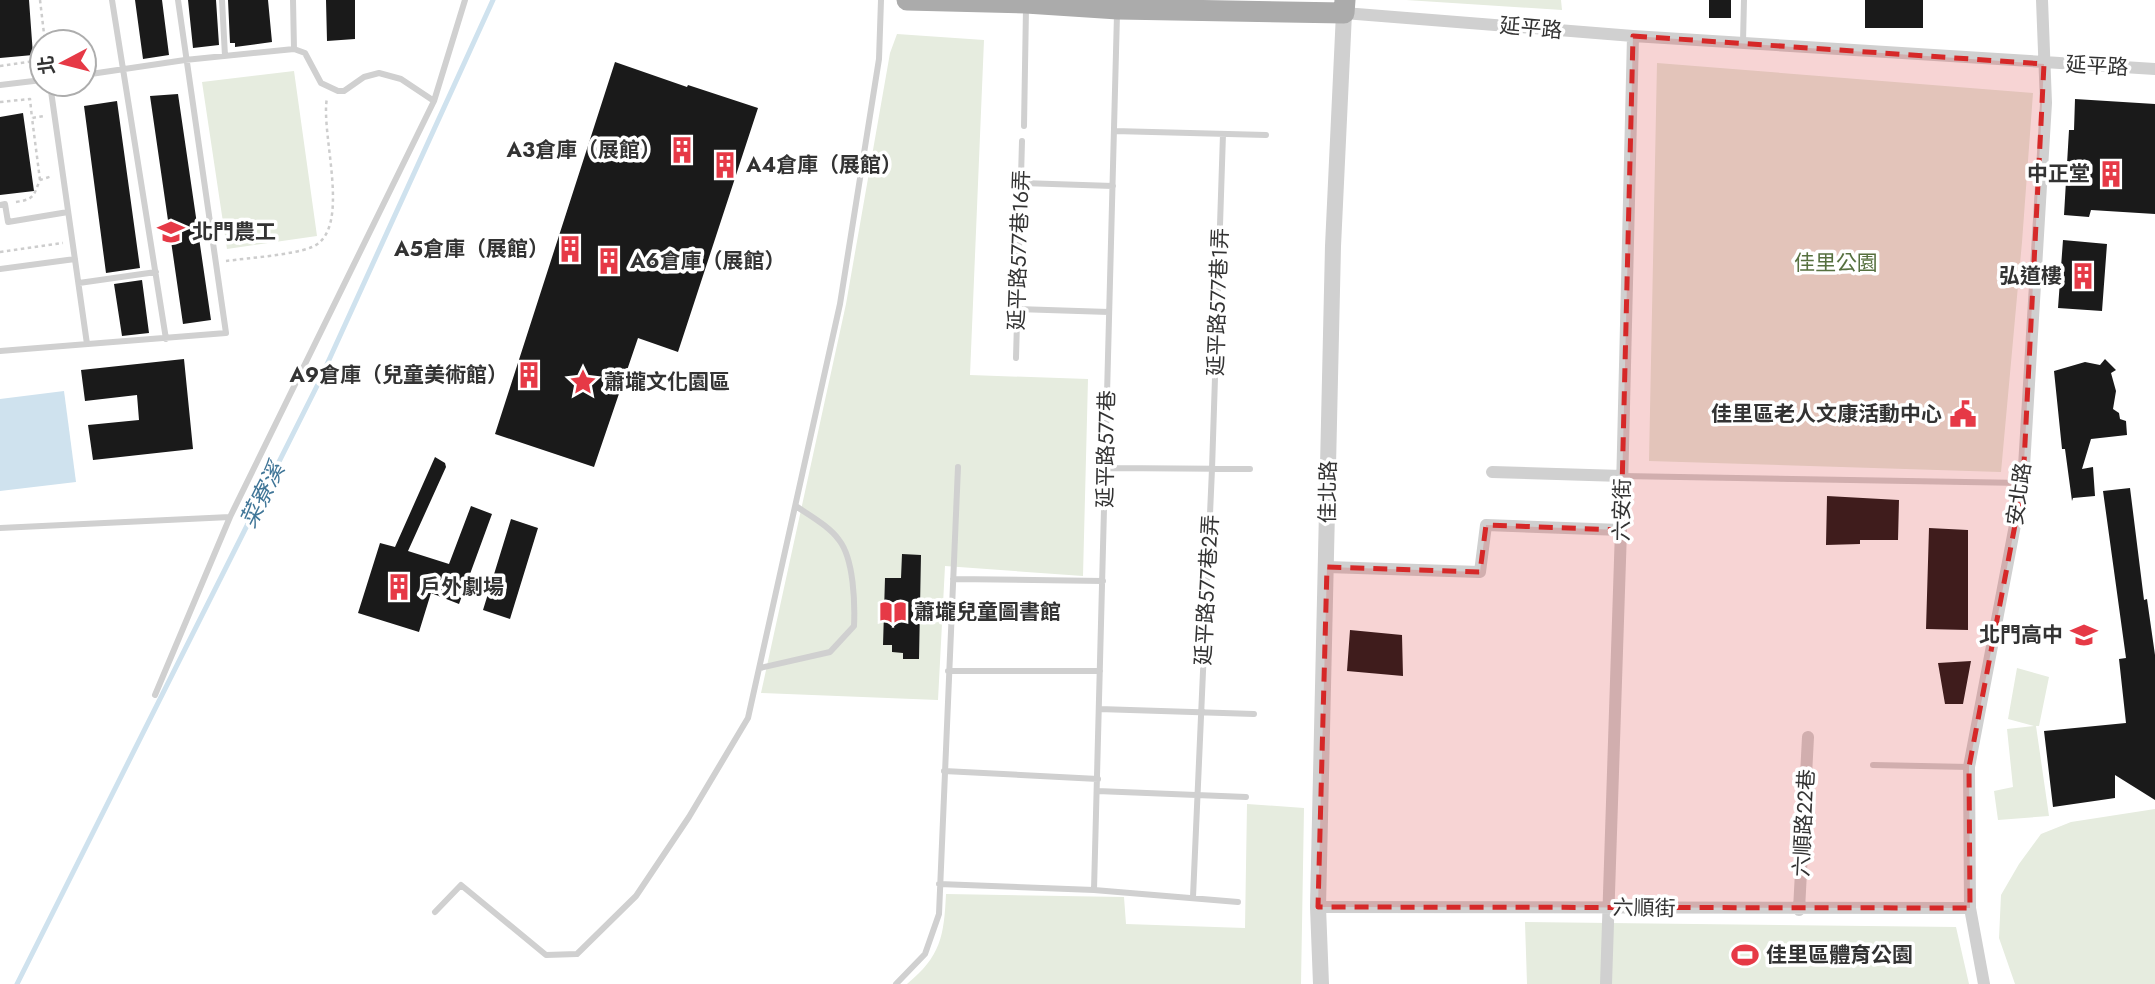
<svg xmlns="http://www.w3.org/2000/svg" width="2155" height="984" font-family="Jost,'Noto Sans TC',sans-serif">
<rect width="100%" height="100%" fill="#fff"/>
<!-- green -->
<path fill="#e6ecdf" d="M1406 0H1561L1562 10Z
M897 34 984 40 970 375 1088 379 1083 576 945 566 938 700 761 693 846 304 890 53Z
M1657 63 2033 93 2022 242 2001 472 1649 461Z
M294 71 317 236 227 249 202 82Z
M2017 668 2049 677 2039 726H2036L2049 816 1998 820 1994 791 2013 787 2007 729 2034 726 2008 719Z
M1247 804 1304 808 1301 984H907C941 956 944 936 946 894L1124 897 1126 924 1245 928Z
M2155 809V984H2015L1999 938 2001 895 2019 864 2041 834 2071 822Z
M1525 922 1956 927 1969 984H1527Z"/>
<!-- water -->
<path fill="#cfe2ee" d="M64 391 76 482 0 491V399Z"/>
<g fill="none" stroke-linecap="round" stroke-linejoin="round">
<!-- stream -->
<path stroke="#cfe2ee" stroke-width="5" d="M17 984 318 384 493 0"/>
</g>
<!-- building -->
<path fill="#1a1a1a" d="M0 0H29L33 55 0 58Z
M135 0H162L169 55 143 59Z
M188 0H216L219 45 193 48Z
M228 0H268L272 42 235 47V43H230Z
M326 0H355V39L327 41Z
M1709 0H1731V18H1709Z
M1865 0H1923V28H1865Z
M615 62 687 87 688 85 758 108 678 352 638 338 594 467 495 434Z
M178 94 211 320 183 324 150 96Z
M2075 99 2155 104V214L2091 210 2089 217 2064 215 2069 130H2074Z
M117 101 140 268 106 273 84 106Z
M23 113 34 191 0 195V117Z
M2063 240 2107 244 2102 311 2058 308Z
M142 280 149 333 122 336 114 284Z
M184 359 193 449 93 460 88 425 139 420 137 395 85 401 81 370Z
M2105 359 2116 370 2111 373 2116 391 2113 409 2119 413 2120 419 2126 421 2127 435 2091 439 2082 469 2093 467 2095 496 2073 498 2072 501 2065 449H2062L2054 371 2085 362 2100 365Z
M435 457 445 463 446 467 408 551 449 564 471 506 492 514 459 604 431 593 419 632 358 613 380 543 395 547Z
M2130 488 2144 600 2147 599 2155 655V800L2115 775V798L2053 807 2044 731 2126 723 2119 659 2126 658 2103 491Z
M1827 496 1899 500 1898 540H1860V544L1826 545Z
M511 519 538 528 510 619 483 610Z
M1929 528 1968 530V630L1926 629Z
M902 554 921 555 919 659H903V653L892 652V645H883L885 578H901Z
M1350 630 1402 635 1403 676 1347 671Z
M1971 661 1963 704H1945L1938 663Z"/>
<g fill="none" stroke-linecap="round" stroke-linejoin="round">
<!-- path -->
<path stroke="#cdcdcd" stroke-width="2.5" stroke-dasharray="3.5 3.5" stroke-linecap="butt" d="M40 0 45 42
M0 66 42 60
M0 102 30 99 32 118
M40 180 32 118 44 116
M16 202C35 199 33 196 40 180L52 176
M0 252 63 243
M226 261C248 258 293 255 312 247 353 230 320 134 327 98"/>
<!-- service -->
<path stroke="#d0d0d0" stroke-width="6" d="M112 0 166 339
M222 0 225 56
M293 0 294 49
M1743 42 1744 0
M84 75 185 60 294 49 305 53 321 83 338 91H344L364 77 379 73 401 79 434 101
M50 84 87 344
M0 85 42 80
M1024 126 1026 8
M1114 131 1266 135
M1022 183 1113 186
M0 205 5 204 8 222 68 212
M0 269 75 259
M79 283 156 272
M1017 309 1109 312
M0 351 226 333 178 0
M1016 358 1022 141
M1106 468 1250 469
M1622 476 2023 483
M0 528 230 517
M953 579 1103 581
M760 668 830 652 854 626C855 604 854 559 839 540 829 526 810 516 796 506
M948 671H1100
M155 695 230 517 434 101 465 0
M1099 709 1254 714
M1873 765 1969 767
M944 771 1098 779
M1097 791 1246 797
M939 884 1094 890 1238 902
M1094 890 1117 14
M1193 897 1212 469 1223 134
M435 912 461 885 546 955 577 954 636 896 689 817 748 718 840 304 879 59 881 0
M896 984 925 954 939 914 958 467"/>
<!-- minor -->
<path stroke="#d0d0d0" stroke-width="12" d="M1344 13 1633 36 2155 69
M1492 472 1622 476
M1327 567 1480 572 1486 525 1621 530
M1318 907 1970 908
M1799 910 1808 737
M1606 984 1621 530 1633 36
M1984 984 1970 908 1969 767 2023 483 2046 103 2042 0"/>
<!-- tertiary -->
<path stroke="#d0d0d0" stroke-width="16" d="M1321 984 1318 907 1333 246 1344 13"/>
<!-- primary -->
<path stroke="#ababab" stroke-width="21" d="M907 0 1026 3 1118 9 1344 13 1345 0"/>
</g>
<!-- marked area -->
<path fill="#d62828" fill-opacity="0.2" stroke="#d62828" stroke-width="5" stroke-dasharray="14 9" stroke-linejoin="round" d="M1633 36 2044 64 2023 483 1969 767 1970 908 1318 907 1327 567 1480 572 1486 525 1621 530Z"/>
<!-- icons -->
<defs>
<symbol id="building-bare" viewBox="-9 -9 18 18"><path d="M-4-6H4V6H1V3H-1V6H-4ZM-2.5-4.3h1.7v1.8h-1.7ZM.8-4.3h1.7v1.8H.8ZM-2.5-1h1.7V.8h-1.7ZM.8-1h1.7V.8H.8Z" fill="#e63946" stroke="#fff" stroke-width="2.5" paint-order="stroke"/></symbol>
<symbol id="school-bare" viewBox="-9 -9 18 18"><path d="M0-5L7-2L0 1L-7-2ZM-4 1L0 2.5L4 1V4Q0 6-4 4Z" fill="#e63946" stroke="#fff" stroke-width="2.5" paint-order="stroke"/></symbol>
<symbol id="sight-bare" viewBox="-9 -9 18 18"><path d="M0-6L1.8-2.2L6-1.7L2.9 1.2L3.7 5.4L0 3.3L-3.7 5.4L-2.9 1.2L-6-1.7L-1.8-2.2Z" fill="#e63946" stroke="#fff" stroke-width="2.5" paint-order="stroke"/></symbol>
<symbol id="civic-bare" viewBox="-9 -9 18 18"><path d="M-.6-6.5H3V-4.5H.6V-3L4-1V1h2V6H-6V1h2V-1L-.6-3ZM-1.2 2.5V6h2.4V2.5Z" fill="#e63946" stroke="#fff" stroke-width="2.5" paint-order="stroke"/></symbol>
<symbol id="library-bare" viewBox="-9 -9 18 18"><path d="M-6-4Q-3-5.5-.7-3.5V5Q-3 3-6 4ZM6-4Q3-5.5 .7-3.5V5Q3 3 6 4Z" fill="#e63946" stroke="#fff" stroke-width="2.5" paint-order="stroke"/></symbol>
<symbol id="stadium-bare" viewBox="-9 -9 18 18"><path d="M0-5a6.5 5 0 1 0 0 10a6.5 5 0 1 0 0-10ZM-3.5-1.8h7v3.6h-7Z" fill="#e63946" stroke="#fff" stroke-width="2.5" paint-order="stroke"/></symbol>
</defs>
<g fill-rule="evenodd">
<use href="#building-bare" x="663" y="131" width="38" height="38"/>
<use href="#building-bare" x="706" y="146" width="38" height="38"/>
<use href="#building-bare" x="2092" y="155" width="38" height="38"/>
<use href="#school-bare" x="152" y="213" width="38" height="38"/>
<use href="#building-bare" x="551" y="230" width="38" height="38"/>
<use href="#building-bare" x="590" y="242" width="38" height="38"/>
<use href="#building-bare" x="2064" y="257" width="38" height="38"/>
<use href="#building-bare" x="510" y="356" width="38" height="38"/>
<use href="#sight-bare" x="564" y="363" width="38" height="38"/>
<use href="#civic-bare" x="1944" y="395" width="38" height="38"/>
<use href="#building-bare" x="380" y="568" width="38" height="38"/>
<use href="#library-bare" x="874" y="593" width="38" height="38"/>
<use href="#school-bare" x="2065" y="616" width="38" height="38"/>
<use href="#stadium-bare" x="1726" y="936" width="38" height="38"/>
</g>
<g text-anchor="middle" stroke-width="7" stroke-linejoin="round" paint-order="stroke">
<!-- street labels -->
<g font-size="21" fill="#333" stroke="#fff">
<text transform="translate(1531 28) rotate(5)" y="7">延平路</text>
<text transform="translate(2097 66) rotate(3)" y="7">延平路</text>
<text transform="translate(1019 250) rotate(-88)" y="7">延平路577巷16弄</text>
<text transform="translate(1218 302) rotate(-88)" y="7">延平路577巷1弄</text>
<text transform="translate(1106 449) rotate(-89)" y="7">延平路577巷</text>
<text transform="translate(1328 492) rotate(-89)" y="7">佳北路</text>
<text transform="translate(2019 494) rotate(-82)" y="7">安北路</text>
<text transform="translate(1622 510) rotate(-89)" y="7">六安街</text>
<text transform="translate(1207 590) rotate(-87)" y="7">延平路577巷2弄</text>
<text transform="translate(1804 823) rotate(-87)" y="7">六順路22巷</text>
<text transform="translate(1644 908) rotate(1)" y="7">六順街</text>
</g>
<!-- poi labels -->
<g font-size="21" font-weight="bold" fill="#333" stroke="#fff" text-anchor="end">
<text x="661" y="157">A3倉庫（展館）</text>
<text x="746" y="172" text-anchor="start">A4倉庫（展館）</text>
<text x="2090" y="181">中正堂</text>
<text x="192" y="239" text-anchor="start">北門農工</text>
<text x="549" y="256">A5倉庫（展館）</text>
<text x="630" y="268" text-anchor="start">A6倉庫（展館）</text>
<text x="2062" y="283">弘道樓</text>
<text x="508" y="382">A9倉庫（兒童美術館）</text>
<text x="604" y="389" text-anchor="start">蕭壠文化園區</text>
<text x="1942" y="421">佳里區老人文康活動中心</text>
<text x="420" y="594" text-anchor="start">戶外劇場</text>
<text x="914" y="619" text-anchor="start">蕭壠兒童圖書館</text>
<text x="2063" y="642">北門高中</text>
<text x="1766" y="962" text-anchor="start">佳里區體育公園</text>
</g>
<!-- park labels -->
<g font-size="21" fill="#56703f" stroke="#fff">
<text x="1836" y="270">佳里公園</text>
</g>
<!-- water labels -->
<g font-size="23" font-style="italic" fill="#3f7597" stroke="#fff">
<text transform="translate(262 495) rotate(-63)" y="8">菜寮溪</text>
</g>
</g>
<!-- north arrow -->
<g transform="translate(63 63) rotate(263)"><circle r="33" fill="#ffffff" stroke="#adadad" stroke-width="2"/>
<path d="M0-5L12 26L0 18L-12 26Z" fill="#e63946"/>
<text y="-10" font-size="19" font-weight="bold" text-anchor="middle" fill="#333333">北</text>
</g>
</svg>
